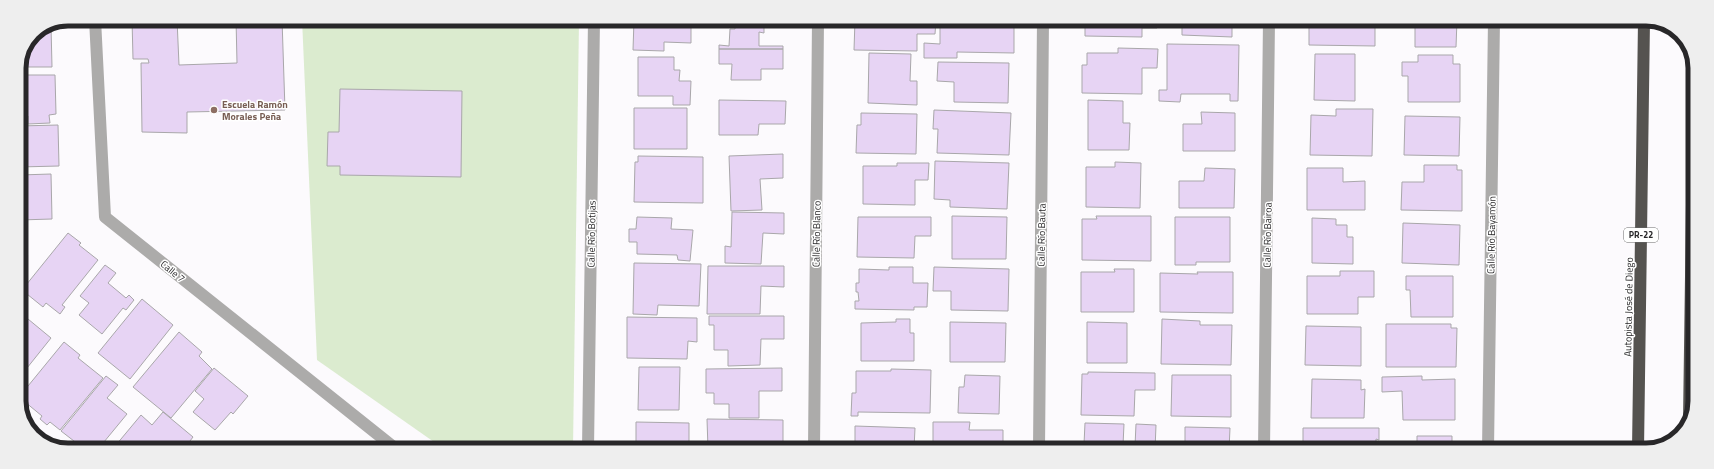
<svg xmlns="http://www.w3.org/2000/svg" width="1714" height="469" font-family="'Titillium Web',sans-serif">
<rect width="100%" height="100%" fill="#fcfafd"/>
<!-- green -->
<path fill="#dbebcf" d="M302 19 579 20 573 449H444L317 360Z"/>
<!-- building -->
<path fill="#e7d4f4" stroke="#a9a7aa" d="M132 19H177L179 65 237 63 236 19H282L285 110 187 112V133L142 132 141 63H149L148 59H133Z
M634 20H691V43L664 42V51L633 50Z
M735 20H787V22H764V33L759 32V46H783V49H719V45L729 46 730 29H735Z
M855 20H936L935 34H917V51L854 50Z
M940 20H1014V53L957 52V58H924V43L940 44Z
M1085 20H1157V28H1142V37L1085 36Z
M1182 20H1232V37L1182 35Z
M1309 20H1375V46L1309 45Z
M1415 20H1457L1456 47H1415Z
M51 26 52 67H19L33 33Z
M1167 44 1239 45 1238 101H1230V94H1181L1180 102 1159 101V90H1167Z
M1118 48 1158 49 1157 68H1142V94L1082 93V65H1087V53H1118Z
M719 49H783V69H761V80H731L732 64H719Z
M869 53 911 54 910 81H917V105L868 103Z
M1315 54H1355V101L1314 100Z
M1418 55H1453V64H1460V102H1408V76H1402V62H1418Z
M638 57H674V70H680L679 81H691L690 105H673V96H638Z
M938 62 1009 63 1008 103 954 102V82L937 81Z
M19 75H55L56 114 49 115 50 123 28 124V116H19Z
M340 89 462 91 461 177 340 175V166H327L328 132H339Z
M719 100 786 101 785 124H759L758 135H719Z
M1088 100 1123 101V123H1130L1129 150H1088Z
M634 108H687V149H634Z
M1336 109H1373L1372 156 1310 155 1311 115 1336 116Z
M934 110 1011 113 1009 155 937 153 938 129H933Z
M1201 112 1235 113V151H1183V124H1202Z
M861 113 917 114 916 154 856 153 857 125H861Z
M1405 116 1460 117 1459 156 1404 155Z
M58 125 59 166 19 167V126Z
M783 154V178L760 179 762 210 731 211 729 156Z
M638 156 703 157V203L634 202 635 162H638Z
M935 161 1009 163 1007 209 950 207V200L934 199Z
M1115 162 1141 163 1140 208 1086 207V167H1115Z
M897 163H929L928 180H915V205L863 204V166H897Z
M1424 165H1457V170H1462V211L1401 210 1402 182H1424Z
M1205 168 1235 169 1234 208H1179V181H1204Z
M1307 168H1343V182L1365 181V210H1307Z
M51 174 52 219 19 220V175Z
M732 212 784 213V234L763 233 761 264 725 263V246L731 247Z
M952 216 1007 217 1006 259H952Z
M1096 216H1151V261L1082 260V219H1097Z
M637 217 672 218 671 229 693 230 690 261 678 260 677 255 637 254V242H629V229H636Z
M858 217H931V236H915L914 258 857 257Z
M1175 217H1230V262H1196V265H1175Z
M1312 218 1336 219V225H1347V237H1353V264L1312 263Z
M1403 223 1460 225 1459 265 1402 263Z
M68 233 81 243 79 245 98 260 62 305 65 307 60 314 46 303 43 307 22 290Z
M634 263 701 264 699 306 658 305 657 315 633 314Z
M105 265 116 273 108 283 126 298 129 295 134 300 126 310 123 308 102 334 79 315 89 303 80 296Z
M708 266H784V287L761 286 760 314H707Z
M889 267H913V283H928L927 307H914V310L855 309V301H859L858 292H856V283H859V269L889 270Z
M934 267 1009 269 1008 311 951 310V291H933Z
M1114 269H1134V312H1081V272H1115Z
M1340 271H1374V297H1358V314H1307V276H1340Z
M1197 272H1233V313L1160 312V273L1198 274Z
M1406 276H1453V317H1411L1410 290H1406Z
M142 299 173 325 130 379 98 353Z
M709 316H784V339H761L760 365 728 366V350H714V325H709Z
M627 317 697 318V342L688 341 687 359 627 358Z
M28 319 51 338 19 378V331Z
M896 319H910V333H914V361H861V323L896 322Z
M1162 319 1200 321V325H1232L1231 365 1161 364Z
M950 322 1006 323 1005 362H950Z
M1087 322 1127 323V363H1087Z
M1386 324H1451V328H1457L1456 367H1386Z
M1306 326 1361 327V366L1305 365Z
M179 332 202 352 199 356 212 369 171 418 133 387Z
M64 342 80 355 78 358 103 378 60 430 50 422 47 425 40 419 42 416 19 397Z
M639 367H680L679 410H638Z
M214 368 248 396 233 414 231 412 215 430 193 412 204 399 195 391Z
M782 368V391H759V418H729V404H714V393H706V369Z
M891 369 931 370 930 413 858 412V416H851L852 393H856V371H891Z
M1088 372 1155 373V390H1135L1134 416 1081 415 1082 374H1088Z
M965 375 1000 376 999 414 958 413 959 387H964Z
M1172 375H1231V417L1171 416Z
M106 376 118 385 107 398 127 414 99 448H92L87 445 83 448 61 431Z
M1422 376V380L1455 379V420H1403L1402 391 1382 392V377Z
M1312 379 1361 380V390L1365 389 1364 418H1311Z
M163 412 193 437 184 449 115 448 117 446 116 445 141 415 152 425Z
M707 419 783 420V442H758V449H708Z
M636 422 689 423V449H636Z
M933 422H970L969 430H1003V449H933Z
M1085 423 1124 424 1123 445 1135 446 1136 424 1156 425 1155 450 1073 449V444H1084Z
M855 426 915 428 914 449H855Z
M1185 427 1230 428 1229 450H1167V444H1185Z
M1303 428H1379V440L1376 439V450H1303Z
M1417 436H1452V450H1391V447H1417Z"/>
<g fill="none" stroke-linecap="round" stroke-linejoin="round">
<!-- street -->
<path stroke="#acabaa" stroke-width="12" d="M95 19 105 217 396 449
M588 449 594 20
M814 449 818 20
M1039 449 1043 20
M1264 450 1269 20
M1488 450 1494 20"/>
<!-- highway -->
<path stroke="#555350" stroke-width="12" d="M1689 420 1694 61
M1638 450 1644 21"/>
</g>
<!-- markers -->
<circle fill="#8d6e63" stroke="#fff" stroke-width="1.5" cx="214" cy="110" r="4"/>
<g text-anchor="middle" stroke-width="3" stroke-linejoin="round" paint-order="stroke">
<!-- shield labels -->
<rect fill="#fff" stroke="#686869" stroke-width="1" x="1624" y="228" width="34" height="14" rx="3"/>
<g font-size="9" font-weight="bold" fill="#282729">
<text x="1641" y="238">PR-22</text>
</g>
<!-- education labels -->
<g font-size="10" font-weight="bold" fill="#785e54" stroke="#fff" text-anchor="start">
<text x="222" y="108">Escuela Ramón<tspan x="222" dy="12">Morales Peña</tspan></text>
</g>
<!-- street labels -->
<g font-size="10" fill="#282729" stroke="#fff">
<text transform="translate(591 234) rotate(-89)" y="4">Calle Río Botijas</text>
<text transform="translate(816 234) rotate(-89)" y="4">Calle Río Blanco</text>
<text transform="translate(1041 235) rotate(-89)" y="4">Calle Río Bauta</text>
<text transform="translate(1267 235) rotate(-89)" y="4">Calle Río Bairoa</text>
<text transform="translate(1491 235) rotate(-89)" y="4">Calle Río Bayamón</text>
<text transform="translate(173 271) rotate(39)" y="4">Calle 7</text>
<text transform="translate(1628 307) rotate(-89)" y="4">Autopista José de Diego</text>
</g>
</g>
<!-- crop -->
<path d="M0 0H1714V469H0ZM68 26H1646A42 42 0 0 1 1688 68V401A42 42 0 0 1 1646 443H68A42 42 0 0 1 26 401V68A42 42 0 0 1 68 26Z" fill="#eee" fill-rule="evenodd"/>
<path fill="none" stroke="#282729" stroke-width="5" d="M68 26H1646A42 42 0 0 1 1688 68V401A42 42 0 0 1 1646 443H68A42 42 0 0 1 26 401V68A42 42 0 0 1 68 26Z"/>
</svg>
